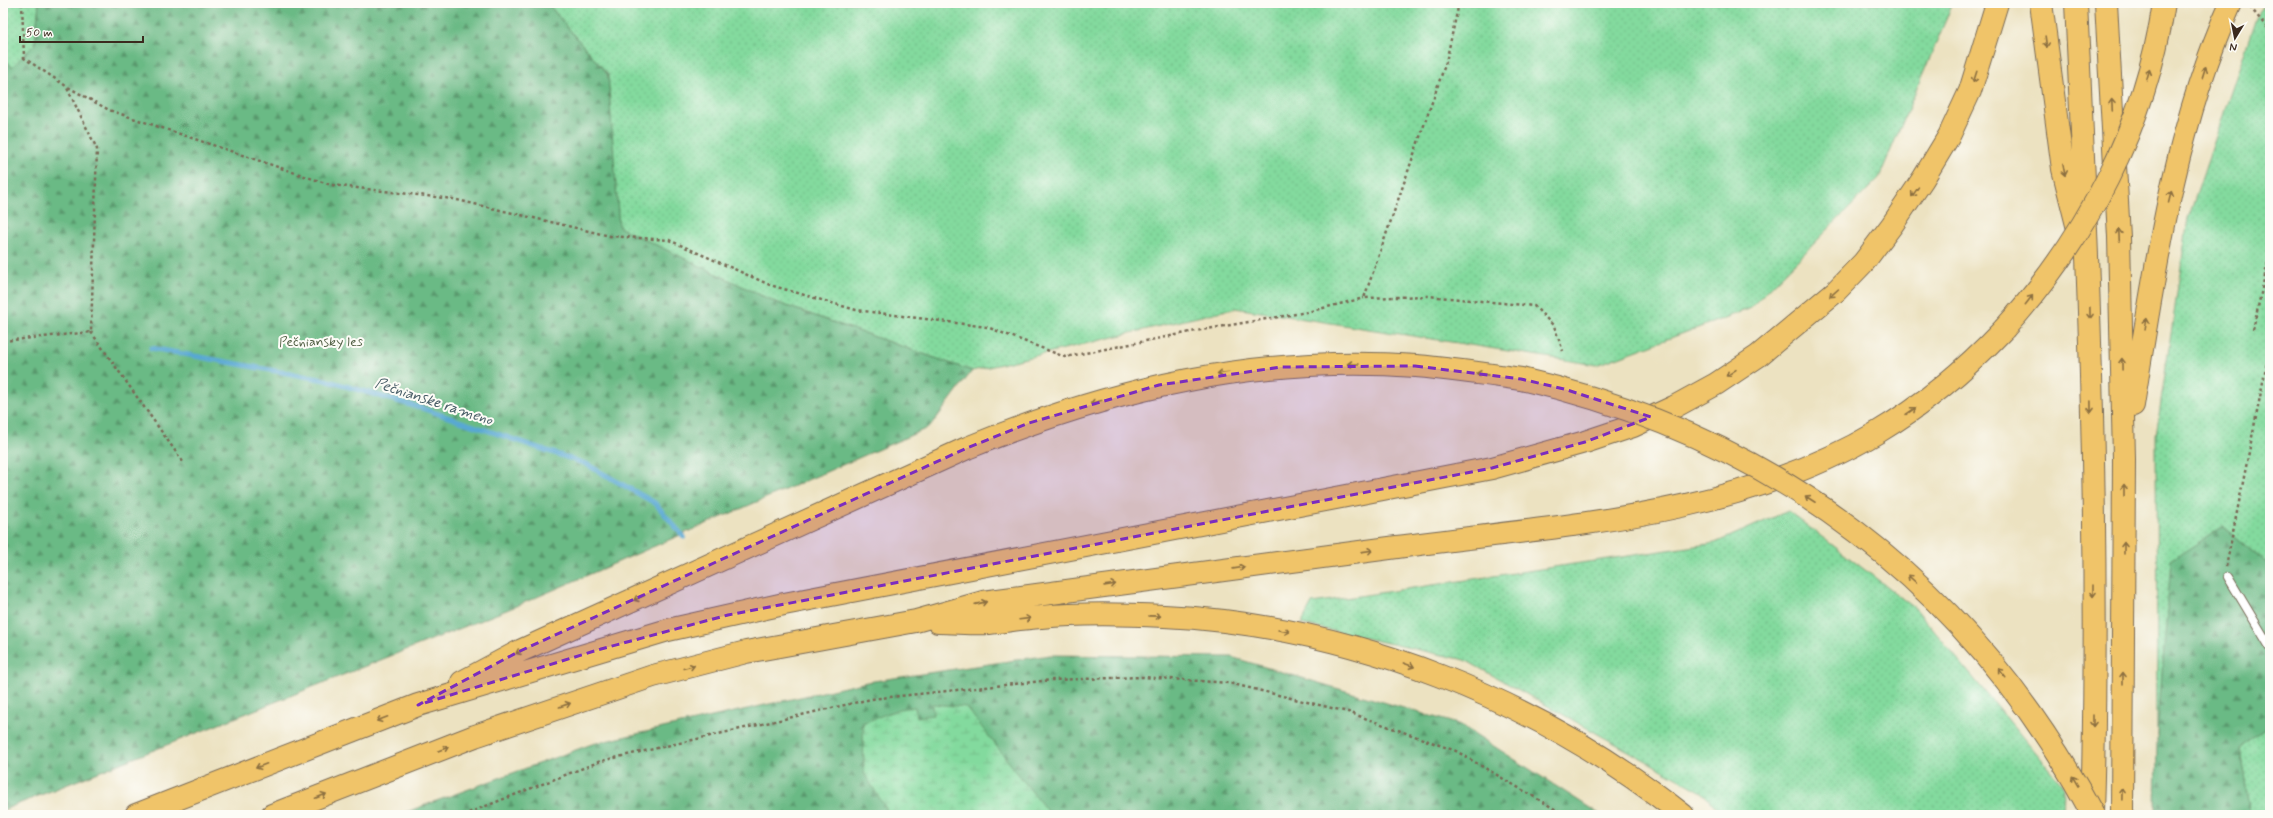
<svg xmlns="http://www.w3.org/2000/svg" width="2273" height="818" font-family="Mynerve,sans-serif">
<defs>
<pattern id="grass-dots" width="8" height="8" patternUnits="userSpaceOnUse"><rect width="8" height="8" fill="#83da9e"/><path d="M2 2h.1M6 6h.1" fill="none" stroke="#72bb88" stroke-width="1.8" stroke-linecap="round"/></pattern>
<pattern id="forest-firs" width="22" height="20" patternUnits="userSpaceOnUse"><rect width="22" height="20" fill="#6aba85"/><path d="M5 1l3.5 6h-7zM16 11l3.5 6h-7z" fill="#58976c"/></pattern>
<pattern id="wetland-marsh" width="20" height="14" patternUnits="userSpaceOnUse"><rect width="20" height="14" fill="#83da9e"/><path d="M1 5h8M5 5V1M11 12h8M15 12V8" fill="none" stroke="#72bb88"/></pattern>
</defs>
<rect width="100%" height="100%" fill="#fdfcf7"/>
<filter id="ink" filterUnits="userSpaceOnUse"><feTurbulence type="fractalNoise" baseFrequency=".025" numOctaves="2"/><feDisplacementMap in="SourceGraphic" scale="8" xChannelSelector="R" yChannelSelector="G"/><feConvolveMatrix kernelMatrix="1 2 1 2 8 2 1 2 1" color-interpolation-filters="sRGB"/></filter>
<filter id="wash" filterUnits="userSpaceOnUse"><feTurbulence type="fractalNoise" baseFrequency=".012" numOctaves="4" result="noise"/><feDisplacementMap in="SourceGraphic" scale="16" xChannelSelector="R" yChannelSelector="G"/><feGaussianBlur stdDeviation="0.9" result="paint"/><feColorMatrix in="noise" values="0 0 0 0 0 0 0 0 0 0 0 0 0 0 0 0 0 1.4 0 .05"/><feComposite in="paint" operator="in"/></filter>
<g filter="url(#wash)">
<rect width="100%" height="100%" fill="#ece2c1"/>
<!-- grass -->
<path fill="url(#grass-dots)" stroke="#5f825e" d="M3 3H39L35 44 12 67 3 57Z
M547 3H1953L1879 178 1749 309 1597 365 1235 308 972 371 775 302 618 227 608 75Z
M2265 3H2270V566L2223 527 2157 737 2156 435 2188 219 2258 12Z
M1788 511 1916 609 2064 787 2063 815H1723L1702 792 1465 660 1301 624 1312 603 1715 543Z
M2270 724V815H2250L2240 749Z"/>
<!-- forest -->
<path fill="url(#forest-firs)" stroke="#527252" d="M39 3H547L608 75 619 227 775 302 972 371 930 427 514 607 3 810V57L12 67 35 44Z
M2223 527 2270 566V724L2240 749 2250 815H2156L2157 737 2171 560Z
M1050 655 1231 657 1461 725 1601 815H398L592 744 867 682Z"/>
<!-- wetland -->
<path fill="url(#wetland-marsh)" stroke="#5f825e" d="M932 704 966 707 1050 815H890L864 773 863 723 899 709 915 707 917 717 933 715Z"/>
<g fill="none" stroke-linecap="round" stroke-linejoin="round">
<!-- stream -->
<path stroke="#59a8d3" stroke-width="5" d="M151 348 325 380 421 408 586 464 655 503 684 537"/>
</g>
</g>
<g filter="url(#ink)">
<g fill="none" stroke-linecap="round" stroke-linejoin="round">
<defs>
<path id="service" d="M2228 577 2270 647"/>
<path id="motorway" d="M2041 3 2063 169 2077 225
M2076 3C2089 273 2100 544 2092 815
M2106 3 2119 237 2124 459 2122 815
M2133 405C2155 270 2174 129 2231 3
M938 622C955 622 972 624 989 623 1007 621 1024 618 1041 617 1081 613 1123 614 1164 616 1351 625 1537 699 1683 815
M462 682 520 651 967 448C1111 389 1259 354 1416 366 1451 369 1486 374 1521 379
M136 815 418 705 668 630 784 604 1492 468 1585 442 1633 426 1674 407 1716 384 1758 356 1836 291 1864 262 1892 225 1923 179 1949 136 1970 91 1997 3
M272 815 475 736 653 676 746 652 916 621 983 602C1121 584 1259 565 1397 547 1559 525 1734 518 1878 432 1925 404 1966 369 2004 329"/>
</defs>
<!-- service casing -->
<use href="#service" stroke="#796a57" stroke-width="10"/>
<!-- motorway casing -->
<use href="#motorway" stroke="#796a57" stroke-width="24"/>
<!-- path -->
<path stroke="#796a57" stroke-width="2.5" stroke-dasharray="3 3" stroke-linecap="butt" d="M22 3 24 58 66 86 109 110 331 185 453 199 610 236 669 240 770 285 856 310 987 327 1065 357 1196 331 1307 312 1364 298
M1459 3 1446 62 1364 298 1428 296 1534 306 1554 326 1563 351
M2250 7 2270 31
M2253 330 2270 252
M91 332 183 462
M3 341 91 332 97 149 66 86
M2226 567 2270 347
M463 815 601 761 871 699 1052 680 1142 677 1229 683 1348 712 1456 751 1565 815"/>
<!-- service -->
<use href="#service" stroke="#fff" stroke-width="8"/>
<!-- motorway -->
<use href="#motorway" stroke="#f0c469" stroke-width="22"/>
<defs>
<path id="motorway-bridge" d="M2004 329C2086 239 2146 125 2164 3
M1521 379C1776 437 1970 584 2093 815"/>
</defs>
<!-- motorway-bridge casing -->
<use href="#motorway-bridge" stroke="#796a57" stroke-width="24" stroke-linecap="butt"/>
<!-- motorway-bridge -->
<use href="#motorway-bridge" stroke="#f0c469" stroke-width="22"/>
</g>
<!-- one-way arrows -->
<defs><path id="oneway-shaft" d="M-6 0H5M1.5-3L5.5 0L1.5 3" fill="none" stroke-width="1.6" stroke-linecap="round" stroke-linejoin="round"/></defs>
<g stroke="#8c6f40">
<use href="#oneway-shaft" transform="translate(2046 42) rotate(82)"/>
<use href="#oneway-shaft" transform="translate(2204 72) rotate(-72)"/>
<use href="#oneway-shaft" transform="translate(2148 75) rotate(-74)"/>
<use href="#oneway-shaft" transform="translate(1975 77) rotate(108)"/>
<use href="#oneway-shaft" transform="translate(2112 105) rotate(-93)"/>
<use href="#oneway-shaft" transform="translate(2064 170) rotate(79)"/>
<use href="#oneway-shaft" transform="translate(1915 192) rotate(125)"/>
<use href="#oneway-shaft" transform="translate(2170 197) rotate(-76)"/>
<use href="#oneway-shaft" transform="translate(2119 235) rotate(-93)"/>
<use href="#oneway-shaft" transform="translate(1834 293) rotate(138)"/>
<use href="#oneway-shaft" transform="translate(2029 300) rotate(-52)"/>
<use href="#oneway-shaft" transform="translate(2090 313) rotate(89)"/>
<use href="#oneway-shaft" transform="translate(2146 324) rotate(-81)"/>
<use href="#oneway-shaft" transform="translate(1353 364) rotate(-180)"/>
<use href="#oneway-shaft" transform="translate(2122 364) rotate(-91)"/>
<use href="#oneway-shaft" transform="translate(1223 373) rotate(173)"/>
<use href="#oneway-shaft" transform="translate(1731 373) rotate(146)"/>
<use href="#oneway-shaft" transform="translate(1482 374) rotate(-172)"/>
<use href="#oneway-shaft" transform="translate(1096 402) rotate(165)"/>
<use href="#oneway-shaft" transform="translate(2091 407) rotate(89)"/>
<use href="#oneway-shaft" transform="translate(1911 411) rotate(-35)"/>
<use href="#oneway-shaft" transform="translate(2124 490) rotate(-90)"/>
<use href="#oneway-shaft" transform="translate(1810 499) rotate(-147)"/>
<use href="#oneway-shaft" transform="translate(2124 548) rotate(-90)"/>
<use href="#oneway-shaft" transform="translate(1367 551) rotate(-8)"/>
<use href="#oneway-shaft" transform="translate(1239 568) rotate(-8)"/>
<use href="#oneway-shaft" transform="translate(1912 579) rotate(-138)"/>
<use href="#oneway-shaft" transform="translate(1110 585) rotate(-8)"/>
<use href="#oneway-shaft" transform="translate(2093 591) rotate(90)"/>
<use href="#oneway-shaft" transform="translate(639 598) rotate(156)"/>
<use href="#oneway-shaft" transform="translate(981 603) rotate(-13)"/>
<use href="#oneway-shaft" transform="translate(1155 616) rotate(1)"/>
<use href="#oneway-shaft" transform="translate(1025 619) rotate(-7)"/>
<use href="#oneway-shaft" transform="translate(1284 631) rotate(10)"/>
<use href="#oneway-shaft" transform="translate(521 651) rotate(154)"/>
<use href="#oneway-shaft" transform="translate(1409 665) rotate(20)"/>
<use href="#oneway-shaft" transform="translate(689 667) rotate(-15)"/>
<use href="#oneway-shaft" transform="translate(2002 673) rotate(-129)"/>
<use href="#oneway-shaft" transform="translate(2123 678) rotate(-90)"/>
<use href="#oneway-shaft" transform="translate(565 705) rotate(-19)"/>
<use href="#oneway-shaft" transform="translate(382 719) rotate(159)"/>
<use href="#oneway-shaft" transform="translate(2093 721) rotate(90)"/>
<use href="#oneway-shaft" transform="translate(443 749) rotate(-21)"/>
<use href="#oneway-shaft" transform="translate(261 766) rotate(159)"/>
<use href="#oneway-shaft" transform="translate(2075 781) rotate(-120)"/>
<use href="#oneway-shaft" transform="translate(2122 794) rotate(-89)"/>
<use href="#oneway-shaft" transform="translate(321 796) rotate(-21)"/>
</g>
</g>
<!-- marked area -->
<path fill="#7b2cbf" fill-opacity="0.2" stroke="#7b2cbf" stroke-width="3" stroke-dasharray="8 5" stroke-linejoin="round" d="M1415 366 1521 379 1564 389 1651 417 1585 442 1492 468 728 615 601 649 418 705 520 651 967 448 1029 423 1159 385 1281 367Z"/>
<g text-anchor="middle" stroke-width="4" stroke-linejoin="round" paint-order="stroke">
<!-- park labels -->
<g font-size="14" fill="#515f44" stroke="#fdfcf7">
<text x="321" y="346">Pečniansky les</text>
</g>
<!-- water labels -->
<g font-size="15" font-style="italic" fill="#475c66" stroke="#fdfcf7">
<text transform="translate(434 401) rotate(18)" y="5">Pečnianske rameno</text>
</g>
</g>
<!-- margin -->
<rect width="2273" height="818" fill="none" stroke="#fdfcf7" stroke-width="16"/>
<!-- north arrow -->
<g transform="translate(2235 38) rotate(190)" stroke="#fdfcf7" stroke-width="3" paint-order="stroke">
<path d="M0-3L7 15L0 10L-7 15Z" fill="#3b2a1e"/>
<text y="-6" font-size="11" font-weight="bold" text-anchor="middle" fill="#3b2a1e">N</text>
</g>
<!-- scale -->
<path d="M20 36v6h123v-6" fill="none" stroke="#3b2a1e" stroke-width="2"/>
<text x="26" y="36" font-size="12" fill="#3b2a1e" stroke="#fdfcf7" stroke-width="3" paint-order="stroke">50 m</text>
</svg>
